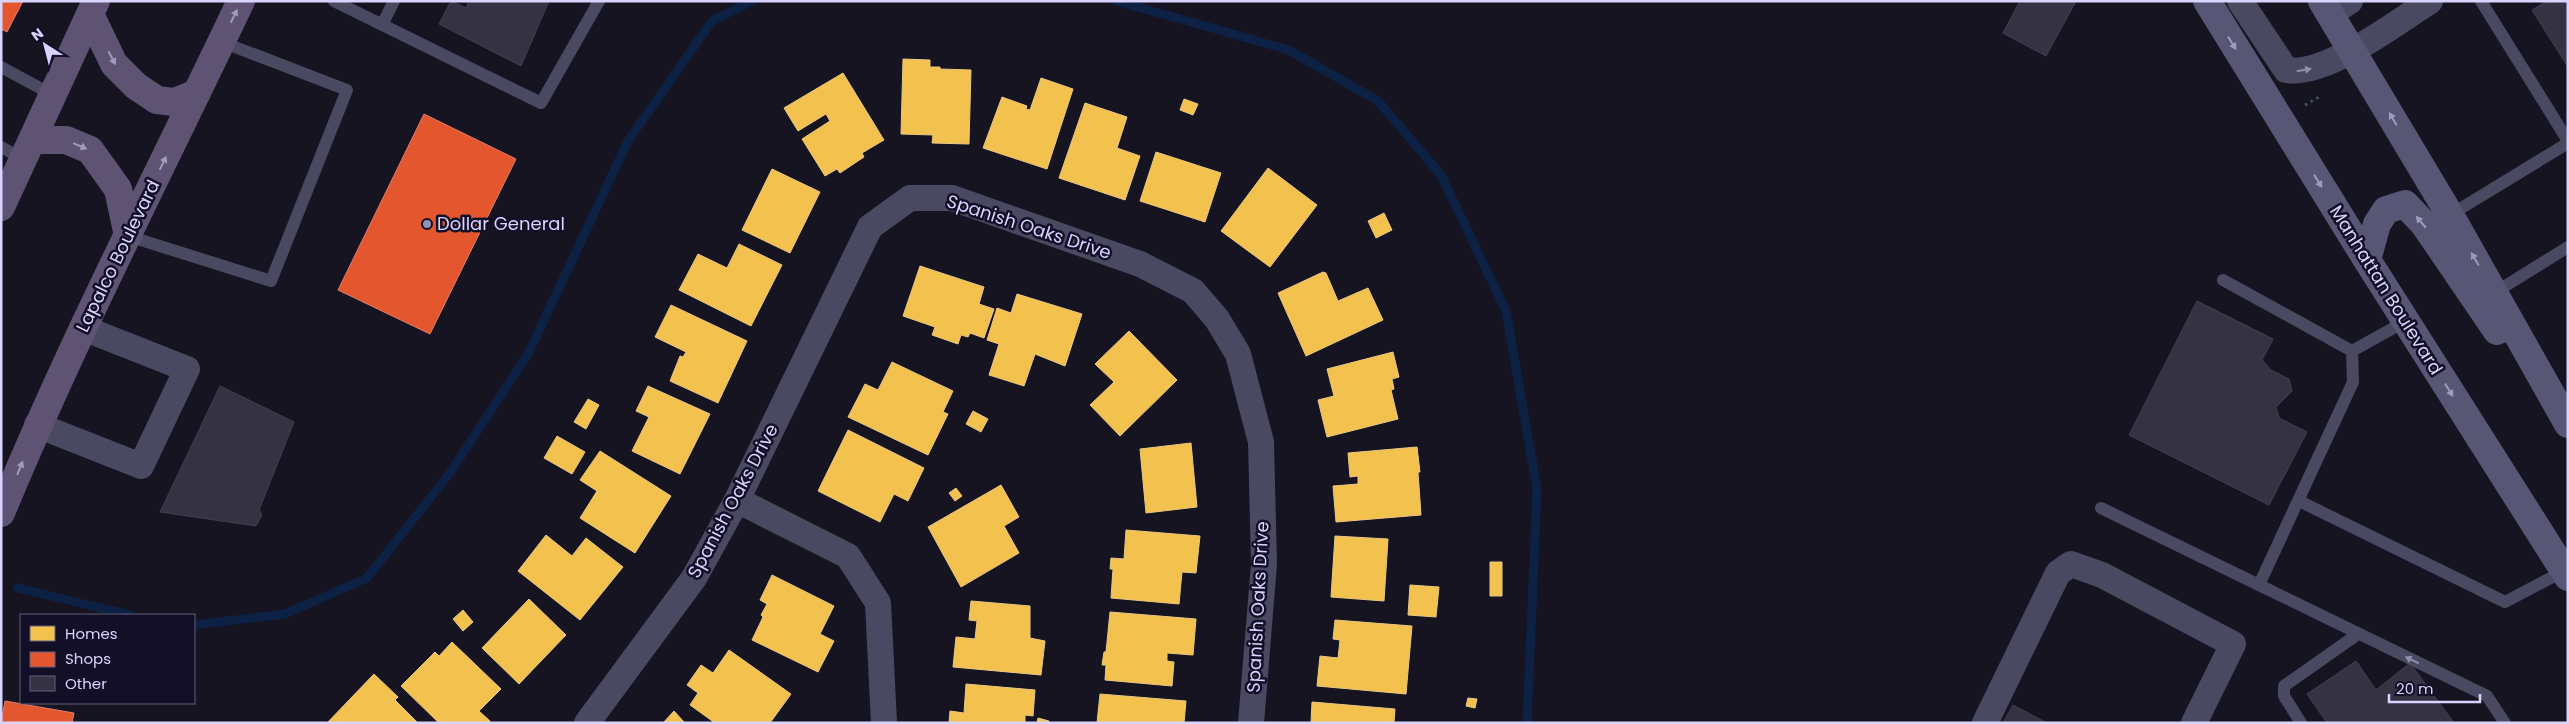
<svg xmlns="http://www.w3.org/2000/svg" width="2569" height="724" font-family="Poppins,sans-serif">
<rect width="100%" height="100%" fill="#161421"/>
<!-- homes -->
<path fill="#f2c14e" stroke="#eac783" d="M903 59 930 60V67H940V69L971 70 969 144 932 143 933 135 901 134Z
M843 73 884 140 862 153 864 157 840 173 837 169 825 176 802 139 830 121 826 114 798 131 784 108Z
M1041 78 1073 89 1047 169 983 148 1002 97 1027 106 1026 109 1030 110Z
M1184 99 1198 104 1193 115 1180 110Z
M1085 103 1127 117 1117 148 1140 156 1125 200 1059 178Z
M1156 152 1221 173 1205 222 1140 201Z
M1268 168 1317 205 1270 267 1221 231Z
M772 169 820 192 790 253 742 230Z
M1384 213 1392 230 1376 238 1368 221Z
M739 244 782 265 751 326 679 290 698 254 727 268Z
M920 266 984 287 979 304 994 309 984 338 970 333 968 337 961 335 958 344 932 335 935 327 903 316Z
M1323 272 1326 273 1338 301 1368 288 1383 320 1306 356 1278 293Z
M1017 294 1082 314 1065 366 1035 354 1024 386 989 375 999 344 987 340 997 308 1011 313Z
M671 305 747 341 718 403 670 381 680 356 683 357 686 352 655 337Z
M1129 331 1177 380 1120 436 1090 405 1114 382 1095 364Z
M1393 352 1399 377 1392 379 1394 389 1391 390 1398 419 1327 437 1318 400 1334 396 1327 369Z
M892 362 953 391 943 412 948 414 928 455 848 417 865 384 878 390Z
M648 386 710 414 680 474 632 451 649 417 636 411Z
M588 399 599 405 586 429 574 422Z
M973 411 988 419 981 432 966 424Z
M848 430 924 468 908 501 894 494 880 522 818 491Z
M557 436 585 452 572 474 544 458Z
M1191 443 1197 507 1146 513 1140 449Z
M1417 447 1420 472H1418L1421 515 1336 522 1333 486 1358 484V476L1350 477 1348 453Z
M600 451 671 496 635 553 580 518 597 491 580 480Z
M1001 485 1019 517 1004 526 1019 553 961 587 928 527Z
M956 488 962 496 955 501 949 493Z
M1126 530 1200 536 1196 573 1182 572 1179 604 1111 598 1113 569H1110L1111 558 1124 559Z
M546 535 572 556 586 538 623 567 580 620 518 571Z
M1335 536 1388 539 1384 601 1331 597Z
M1490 562H1502V596H1490Z
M772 575 834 606 820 634 834 641 818 672 752 640 763 617 761 615 767 604 760 600Z
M1410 585 1439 587 1436 617 1408 615Z
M529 599 566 635 519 684 482 648Z
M971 601 1030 606V638L1045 641 1041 675 953 667 956 637 975 639 977 621 969 620Z
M463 610 473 622 463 631 453 619Z
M1110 612 1196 619 1193 655 1167 653V661L1174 662 1172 686 1105 680 1106 665H1102L1104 652H1106Z
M1335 620 1412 626 1406 694 1317 686 1320 656 1338 658 1340 640 1333 639Z
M452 642 501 689 479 711 490 721 489 723H439L401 686 435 652 439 656Z
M729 650 791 694 770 723H715L690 705 698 693 687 685 701 665 713 673Z
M374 674 398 697 395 700 418 723H327Z
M966 684 1035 690 1033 716 1025 715V723H949L950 711 964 713Z
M1100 694 1186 701 1184 723H1097Z
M1468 698 1477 699 1475 708 1466 706Z
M1312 702 1395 709 1394 723H1311Z
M674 711 685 723H663Z
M1038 718 1049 721 1048 723H1037Z"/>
<!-- shops -->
<path fill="#e4572e" stroke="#e17c6d" d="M1 1H23L7 32 1 29Z
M424 114 516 159 430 334 338 290Z
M5 701 74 713 72 723H1Z"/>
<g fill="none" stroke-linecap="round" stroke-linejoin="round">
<!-- stream -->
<path stroke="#0d2144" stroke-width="9" d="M1117 1 1289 50 1378 101 1441 175 1506 311 1537 489 1527 723
M18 588 130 615
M194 625 285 614 367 578 450 473 528 354 628 141 712 21 752 1"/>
</g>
<!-- building -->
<path fill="#343243" stroke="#433f54" d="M451 1 466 8 469 1H549L521 66 439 24Z
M2020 1H2076L2046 56 2003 33Z
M2547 1H2568V67L2532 10Z
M2197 301 2273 339 2262 360 2271 370 2289 379 2292 391 2276 407 2279 418 2307 432 2269 505 2129 435Z
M220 386 294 422 259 510 262 515 256 526 160 512Z
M2356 661 2376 690 2410 663 2454 723H2327L2307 694Z
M2013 705 2047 723H2003Z"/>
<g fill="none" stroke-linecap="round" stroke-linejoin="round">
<!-- path -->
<path stroke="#44505f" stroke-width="3" stroke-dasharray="2.5 4" stroke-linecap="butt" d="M2305 105 2319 97"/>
<!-- lane -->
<path stroke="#4a4962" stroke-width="12" d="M334 1 541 103 599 1
M2481 1 2568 141
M382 25 394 1
M1 67 53 95
M1 147 23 159
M2450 215 2568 143
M128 236 271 281 347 90 222 42
M2223 280 2352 351
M2494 293 2568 247
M2299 501 2505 602 2564 571
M2101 508 2259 585 2353 382 2352 351 2406 321
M2259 585 2487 696 2505 723
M2301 723 2284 696V686L2358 634"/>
<!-- street -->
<path stroke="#4a4962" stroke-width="26" d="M2240 1 2286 70C2325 77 2396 23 2430 1
M2330 14 2350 1
M37 425 141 466 187 369 83 328
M737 500 848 556 878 603 884 723
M587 723 694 578 737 500 870 227 910 198H952L1140 264 1193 291 1217 319 1238 354 1261 442 1264 564 1251 723
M1985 723 2058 573 2071 564 2102 575 2233 644 2194 723"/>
<!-- secondary -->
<path stroke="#575674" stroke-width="28" d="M2207 1 2367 260 2568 577
M2322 1 2450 215 2568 424
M2367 260 2377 224 2386 210 2405 204 2424 224 2497 331"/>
<!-- primary -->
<path stroke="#5e5373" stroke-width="28" d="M90 14 114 64 136 86 157 100 174 102 197 93
M33 140H66L90 150 118 189 128 236
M1 207 96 1
M1 513C73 339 160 171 241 1"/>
</g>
<!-- one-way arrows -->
<defs><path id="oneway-solid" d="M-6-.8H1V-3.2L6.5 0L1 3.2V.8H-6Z" transform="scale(1.25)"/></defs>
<g fill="#a29ac0">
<use href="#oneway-solid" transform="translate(234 16) rotate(-65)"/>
<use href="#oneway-solid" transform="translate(112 58) rotate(62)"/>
<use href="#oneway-solid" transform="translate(80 146) rotate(23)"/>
<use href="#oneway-solid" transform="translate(163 163) rotate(-64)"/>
<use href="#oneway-solid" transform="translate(20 468) rotate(-68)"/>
</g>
<g fill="#9e9bc0">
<use href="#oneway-solid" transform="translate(2232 43) rotate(58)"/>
<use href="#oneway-solid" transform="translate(2393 119) rotate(-120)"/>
<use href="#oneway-solid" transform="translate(2318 181) rotate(58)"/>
<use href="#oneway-solid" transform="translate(2421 222) rotate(-130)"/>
<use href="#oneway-solid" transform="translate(2475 259) rotate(-120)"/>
<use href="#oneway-solid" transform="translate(2449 390) rotate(58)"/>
</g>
<g fill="#928eb0">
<use href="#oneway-solid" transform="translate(2304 70) rotate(-10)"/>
<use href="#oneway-solid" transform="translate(2412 660) rotate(-154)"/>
</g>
<!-- markers -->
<circle fill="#9591b1" stroke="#130f26" stroke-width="2" cx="427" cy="224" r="5"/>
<g text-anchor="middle" stroke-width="5" stroke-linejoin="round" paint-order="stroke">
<!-- poi labels -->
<g font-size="18" fill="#d9d4ff" stroke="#130f26" text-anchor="start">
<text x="437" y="230">Dollar General</text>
</g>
<!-- street labels -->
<g font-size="18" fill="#d9d4ff" stroke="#130f26">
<text transform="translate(1029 227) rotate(18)" y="6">Spanish Oaks Drive</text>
<text transform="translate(118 256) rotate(-64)" y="6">Lapalco Boulevard</text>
<text transform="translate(2386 290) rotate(58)" y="6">Manhattan Boulevard</text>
<text transform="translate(733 501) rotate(-62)" y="6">Spanish Oaks Drive</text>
<text transform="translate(1258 607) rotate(-87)" y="6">Spanish Oaks Drive</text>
</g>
</g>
<!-- border -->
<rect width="2569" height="724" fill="none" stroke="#d9d4ff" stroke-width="5"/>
<!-- legend -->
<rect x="20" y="614" width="175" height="90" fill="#130f26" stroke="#625e7d"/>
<rect x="30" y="626" width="25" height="15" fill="#f2c14e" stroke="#625e7d"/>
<text x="65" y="639" font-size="15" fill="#d9d4ff">Homes</text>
<rect x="30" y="652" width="25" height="15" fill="#e4572e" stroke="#625e7d"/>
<text x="65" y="664" font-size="15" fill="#d9d4ff">Shops</text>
<rect x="30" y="676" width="25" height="15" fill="#343243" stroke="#625e7d"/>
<text x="65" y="689" font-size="15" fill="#d9d4ff">Other</text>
<!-- north arrow -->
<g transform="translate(45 45) rotate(324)" stroke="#130f26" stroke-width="4" paint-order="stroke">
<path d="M0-4L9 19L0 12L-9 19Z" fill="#d9d4ff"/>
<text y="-8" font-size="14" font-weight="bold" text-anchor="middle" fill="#d9d4ff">N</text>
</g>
<!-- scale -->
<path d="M2389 694v8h91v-8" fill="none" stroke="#d9d4ff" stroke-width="2.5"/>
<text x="2396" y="694" font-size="15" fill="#d9d4ff" stroke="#130f26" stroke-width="4" paint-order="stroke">20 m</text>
</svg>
